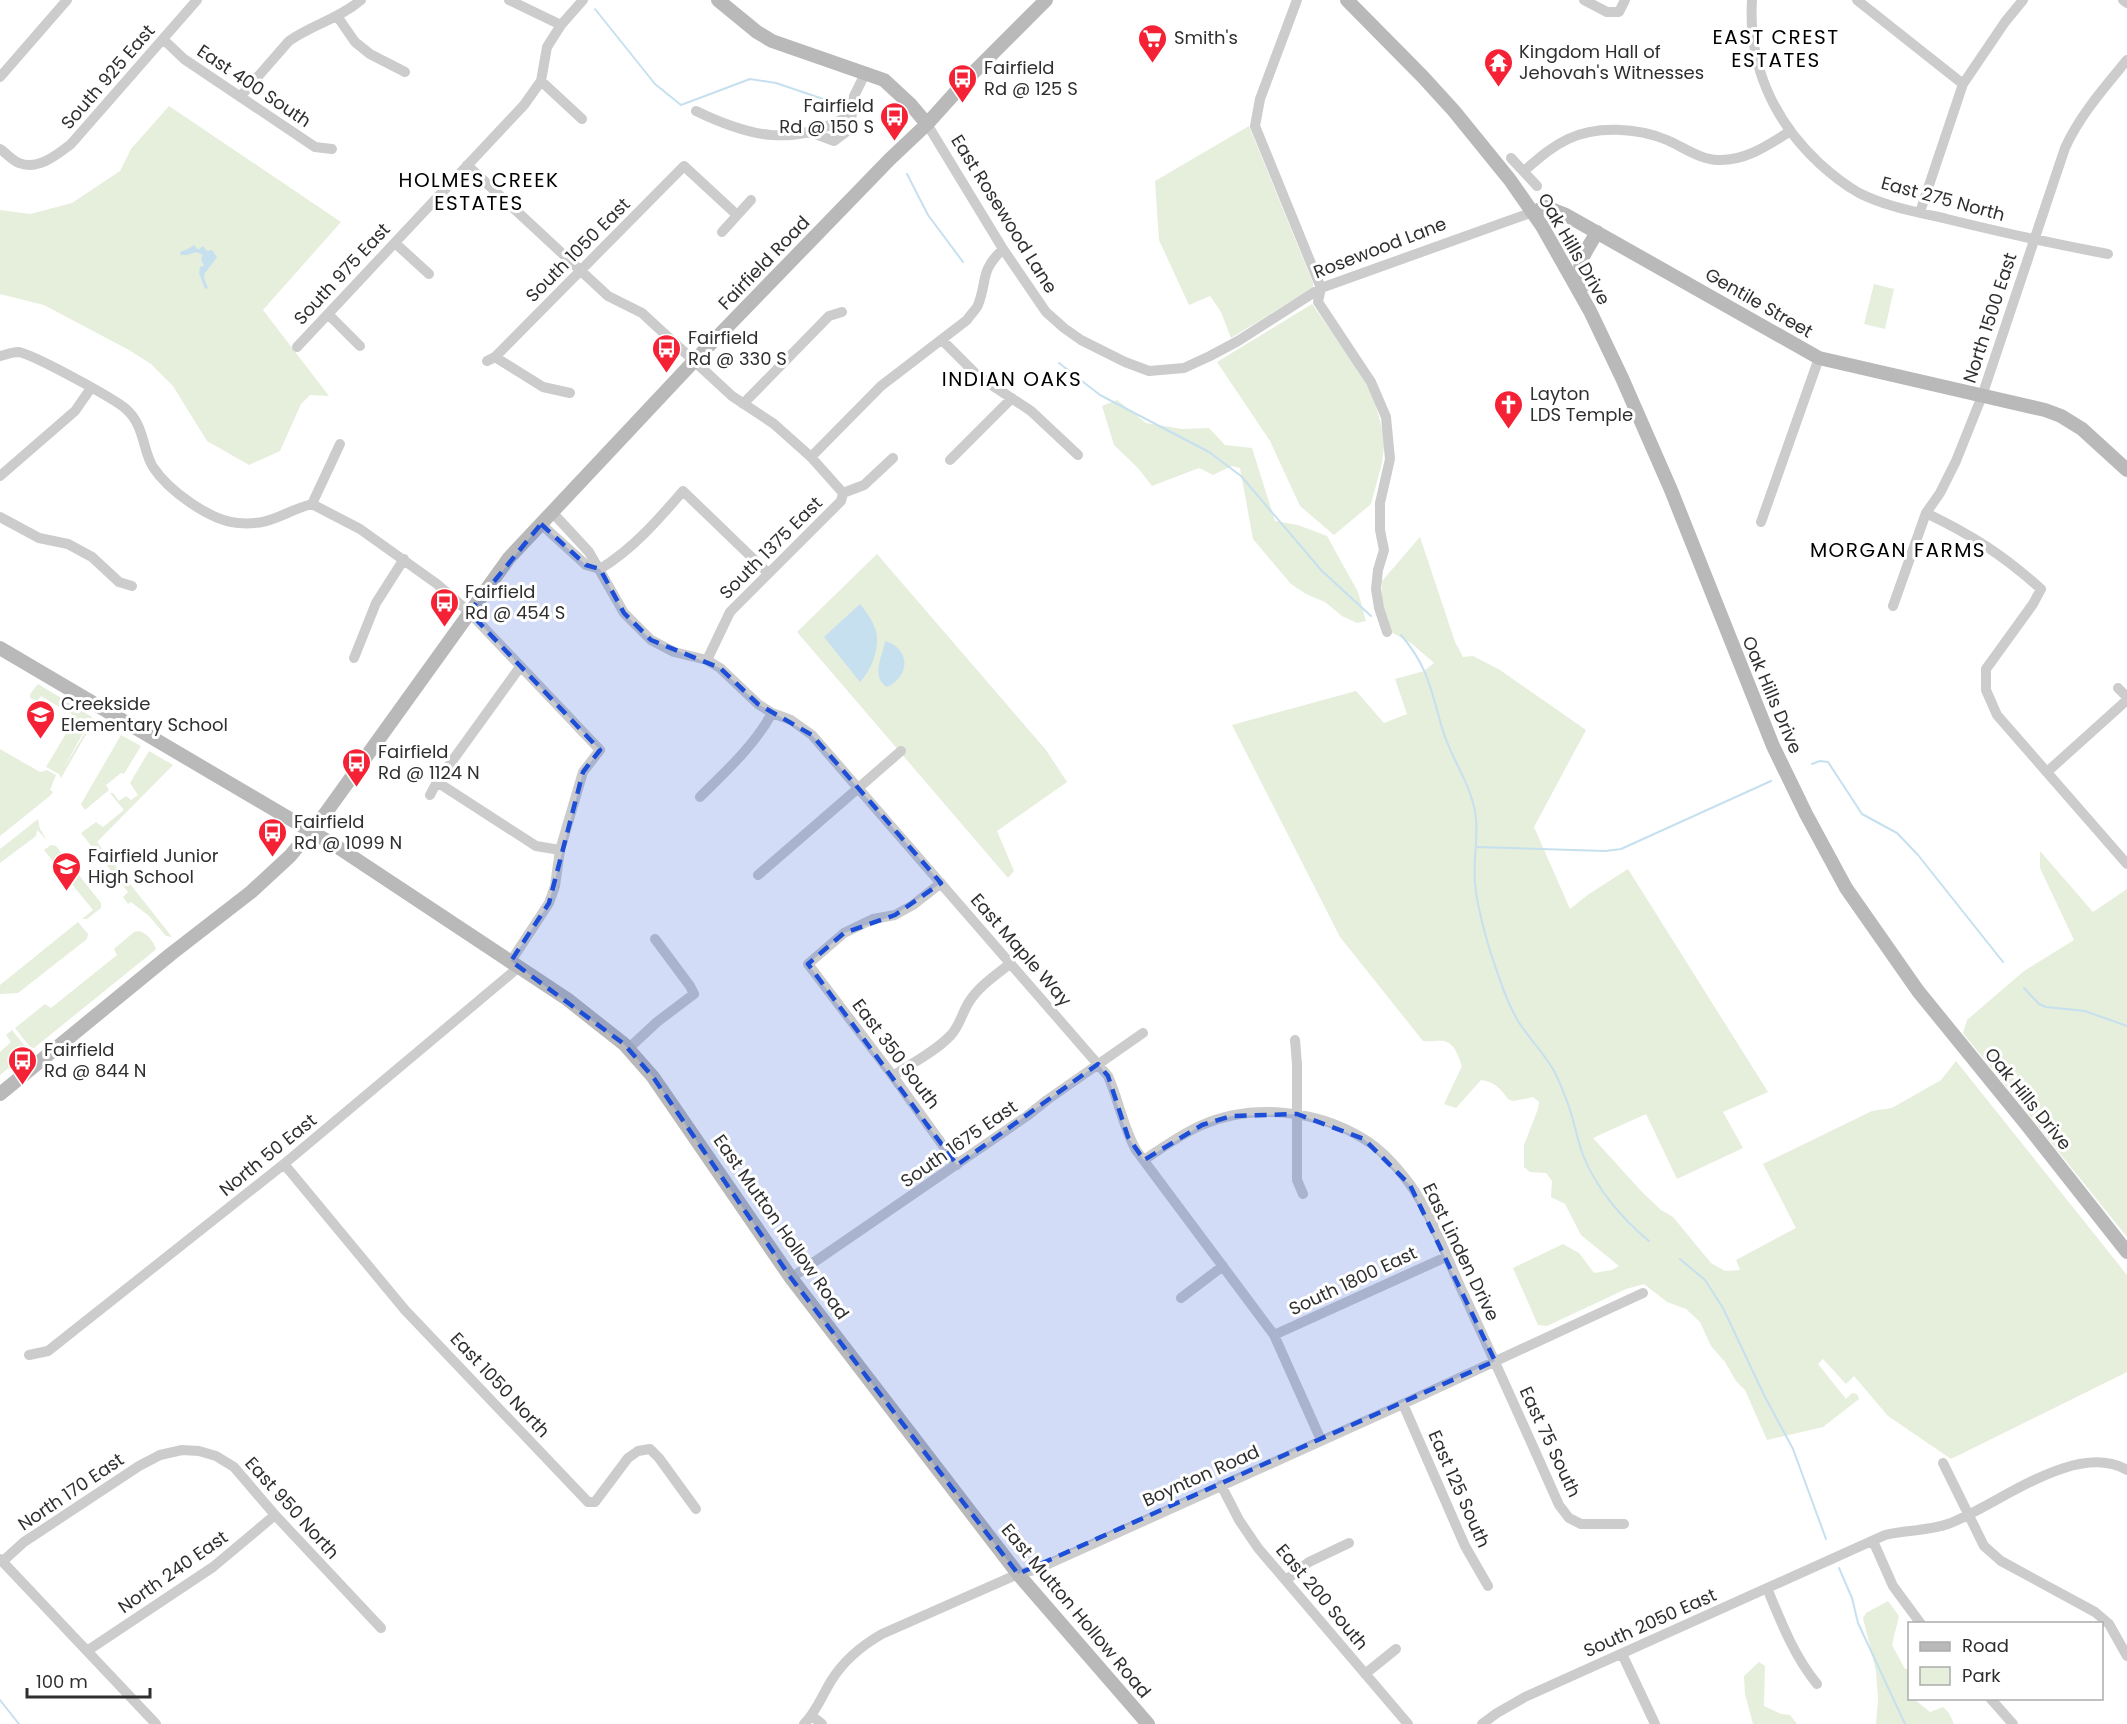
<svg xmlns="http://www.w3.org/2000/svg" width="2127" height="1724" font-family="Poppins,sans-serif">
<rect width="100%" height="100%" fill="#fff"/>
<!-- green -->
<path fill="#e6eedc" d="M169 106 341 222 263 310 329 396 310 395 301 404 280 451 249 465 207 441 173 386 151 364 129 350 44 305 0 294V210L30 214 72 203 120 171 131 149Z
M1249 126 1313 283V288L1231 338 1221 312 1210 296 1189 305 1159 240 1155 181Z
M1874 284 1894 289 1885 329 1864 324Z
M1312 304 1360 372 1374 399 1385 439 1382 463 1371 504 1334 535 1300 506 1270 441 1217 362Z
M1117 400 1146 423 1182 429 1209 428 1225 445 1252 448 1275 521 1298 525 1327 536 1358 592 1366 621 1357 623 1342 616 1325 602 1306 594 1291 584 1253 539 1240 468 1232 466 1213 475 1199 468 1152 486 1138 468 1114 445 1102 406Z
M1420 537 1455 642 1463 657 1473 656 1500 670 1586 730 1534 827 1570 909 1589 894 1628 869 1768 1092 1723 1112 1743 1148 1677 1179 1646 1114 1593 1138 1642 1192 1661 1210 1673 1217 1711 1263 1725 1271 1740 1270 1736 1260 1796 1228 1763 1164 1872 1111 1892 1108 1941 1080 1956 1061 2127 1275V1372L1951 1459 1888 1416 1854 1376 1846 1384 1823 1359 1818 1364 1846 1399 1852 1393 1857 1394 1859 1399 1823 1427 1767 1440 1745 1390 1736 1381 1725 1362 1711 1346 1700 1322 1686 1309 1667 1302 1644 1284 1626 1289 1547 1326 1538 1325 1513 1268 1563 1244 1579 1253 1594 1273 1612 1270 1619 1266 1581 1235 1565 1204 1551 1197 1552 1181 1546 1173 1530 1172 1524 1167V1145L1538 1109 1539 1102 1533 1097 1514 1101 1509 1100C1500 1089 1496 1082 1481 1080L1456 1108 1444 1104 1462 1066C1458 1057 1456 1044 1444 1041 1438 1040 1430 1042 1423 1041L1340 937 1232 725 1356 691 1384 723 1407 714 1395 679 1424 671 1434 663 1411 643 1391 632 1382 608V581Z
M877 554 1046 750 1067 782 997 831 1014 871 1008 878 797 632Z
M38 684 92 717 63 769 94 718 95 719 61 778 59 774 46 767 76 717 41 696 37 701 30 698V694Z
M121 735 141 746 124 774 121 773 106 785 109 790 85 810 81 804Z
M0 749 40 772 47 770 56 775 50 790 53 792 51 795 0 836Z
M149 751 173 765 97 842 172 937 166 936 149 916 131 902 128 904 123 897 128 892 81 833 96 822 103 827 124 810 110 793H113L119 801 126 796 131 800 138 795 130 783Z
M38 819 40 829 47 840 37 830 36 836 0 863V849Z
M51 845 56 846 101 903V908L87 919H82L93 910 44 850Z
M2040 851 2093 912 2127 889V1237L1963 1033 1967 1020 2024 971 2074 940 2040 868Z
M78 922 88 934 87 939 18 993 0 994V985Z
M139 931C147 933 153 941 156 949L154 951 34 1048 30 1047 15 1028 45 1004 51 1008 117 955 114 949 134 932Z
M12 1030 28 1050 27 1053 0 1075V1052L11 1042 6 1035Z
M1888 1601 1899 1616 1892 1645 1905 1669H1909L1910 1698 1914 1699 1930 1712 1943 1707 1949 1713 1954 1724H1876L1878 1699 1876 1671 1863 1618 1866 1613Z
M1759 1662 1765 1666 1764 1706 1781 1714 1790 1715 1797 1724H1753L1745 1694 1744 1676Z"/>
<!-- water -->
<path fill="#c6e0ef" d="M194 245 198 250 203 246 207 251 212 250 217 257 205 273 204 278 208 288 205 289 199 273 200 267 204 266 201 259 203 255 196 252 187 255H181L180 252 188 249Z
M860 604C867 613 877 626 877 638 878 653 870 672 860 682L824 637Z
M885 641C911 649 910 676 887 687 870 676 883 656 885 641Z"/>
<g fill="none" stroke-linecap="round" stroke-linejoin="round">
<!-- stream -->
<path stroke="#c6e0ef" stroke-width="2" d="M595 9 655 84 681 105 750 79 776 83 835 103
M907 174 928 215 963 262
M1059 363 1100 395 1209 452 1241 476 1322 571 1371 616
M1401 635C1431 670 1431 694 1444 734 1454 764 1473 787 1476 819 1478 840 1473 862 1475 883 1477 907 1484 931 1491 954 1499 977 1506 1001 1518 1021 1528 1037 1541 1050 1551 1066 1557 1075 1562 1088 1566 1099 1574 1117 1576 1137 1583 1155 1596 1188 1622 1219 1649 1241
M1812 764 1820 761 1828 762 1862 814 1897 833 1918 855 2003 962
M1477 847 1606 851 1621 849 1771 781
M2024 988 2039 1004 2046 1007 2085 1011 2127 1026
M1680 1259 1705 1280 1723 1308 1764 1395 1793 1449 1826 1539
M1839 1568 1852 1598 1858 1623 1905 1724
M0 1700 19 1724"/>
<!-- street -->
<path stroke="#ccc" stroke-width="10" d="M509 0 561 25
M1297 0 1260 99 1255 126 1321 288 1318 302 1371 382 1386 417 1390 459 1380 503V530L1384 550 1378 570 1376 589 1379 608 1387 632
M1584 0 1607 12H1619L1625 0
M1752 0C1748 64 1773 120 1819 163 1831 174 1845 185 1859 193 1887 207 1917 212 1947 219 2000 232 2054 244 2108 254
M1857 0 1963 84
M2123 0 2127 3
M337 16 355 42 370 54 405 72
M163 39 184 59 315 147 332 149
M0 77 67 0
M541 81 582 119
M240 97 289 41C312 25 340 18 361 0
M696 111C752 138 793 147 851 115
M927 124 1003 249 1046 312 1064 328 1081 340 1125 362 1149 371 1184 368 1210 356 1238 341 1321 288 1533 212
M810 132 834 141 850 129 854 96 865 74
M0 149C6 153 13 161 19 163 38 171 58 154 71 144L197 0
M1511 158 1537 186
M467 165 608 296 642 313 732 396 774 424 811 457 843 493
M1524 171C1538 159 1551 147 1568 139 1597 125 1638 128 1667 140 1683 147 1701 160 1718 160 1745 161 1767 146 1789 132
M1920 212 1963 84 2005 22 2023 0
M722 232 751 200
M395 243 429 274
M328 314 360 346
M942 340 978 376 1031 411 1078 455
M297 347 524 105 541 81 547 47 561 25 583 0
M0 356C5 355 12 352 18 352 31 353 115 399 126 409 145 426 142 449 153 467 168 490 210 521 238 523 272 526 282 512 312 504L360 529 437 584 469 612 600 750 583 772 560 850 555 886 549 903 511 961
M495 357 543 387 570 393
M487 361 495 357 684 166 737 215
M743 404 829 316 842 312
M811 457 881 386 967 320C970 315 976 310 978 305 988 280 979 272 1003 249
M950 460 1012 398
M0 476 75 411 91 388
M843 493 864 485 893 458
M312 504 340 444
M552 512 589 552 624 613 651 640 674 652 707 660 720 668 758 704 772 713 791 720 812 735 1108 1076C1119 1101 1123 1127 1136 1150L1274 1335 1321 1440
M1926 513C1972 535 2003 555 2041 589L2033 604 1986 669V690L1997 715 2127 864
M0 517 39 538 68 544 92 557 119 582 132 586
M1761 522 1819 358
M541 524 586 565 600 569
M600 569C633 549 658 520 683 491L768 573
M1893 606 1926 513 1940 493 1956 461 1982 396 2065 148C2080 115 2104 88 2127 60
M354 658 376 603 404 559
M707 660 730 612 841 501 843 493
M2118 688 2127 697
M2047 772 2127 700
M437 782 536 846 560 850
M430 795 437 782 520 667
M700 797C726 771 754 746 772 713
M758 875 901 751
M941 883 913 905 895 915 873 919 844 933 808 964 893 1076 957 1165
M1295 1040 1297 1064V1180L1303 1194
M628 1049 657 1022 694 994 690 986 655 939
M893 1076C912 1063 935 1052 951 1035 960 1025 962 1013 969 1002 979 986 996 975 1011 963
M1144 1160C1162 1148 1181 1134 1202 1125 1252 1103 1318 1110 1364 1139 1381 1149 1397 1167 1409 1183 1432 1214 1448 1262 1465 1297 1497 1366 1528 1435 1559 1505L1569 1518 1581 1524H1624
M284 1164 405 1310 588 1502H595L628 1458 638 1451 650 1449 659 1458 696 1509
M791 1278 1027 1116 1047 1100 1143 1033
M1181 1298 1223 1266
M1274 1335 1446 1257
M29 1355 48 1351 284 1164 519 967
M1403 1404 1465 1546 1488 1586
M1943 1463 1984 1546 2001 1561 2095 1612 2109 1624 2127 1656
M1221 1485 1239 1520 1258 1548 1408 1724
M1873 1541 1893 1586 1921 1624
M0 1559 156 1724
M3 1561 24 1542 139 1466 160 1455 182 1450 199 1451 216 1456 234 1467 275 1515 381 1628
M1286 1580 1309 1562 1349 1543
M1767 1588C1781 1622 1794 1656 1817 1684
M87 1651 213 1567 275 1515
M1622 1654 1655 1724
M1365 1674 1396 1649
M1990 1698 2013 1724
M812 1716 822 1724
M804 1724C816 1712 822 1696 831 1681 844 1660 861 1646 882 1634L1018 1574 1035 1570 1403 1404 1643 1293
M1482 1724 1497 1713 1525 1697 1885 1535C1905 1530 1928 1531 1948 1524 1997 1506 2075 1440 2127 1470"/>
<!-- secondary -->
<path stroke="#b9b9b9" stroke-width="14" d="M718 0 757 32 772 41 884 80 911 105 927 124
M1347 0 1423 77 1454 111 1510 180 1542 226 1590 311 1622 378 1671 490 1773 746 1806 814 1846 888 1918 991 2027 1125 2127 1252
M1533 212 1546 207 1566 215 1819 358 2045 410 2061 416 2082 429 2127 470
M1584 285C1573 264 1587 251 1597 232
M0 648 336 846 567 999 624 1044 653 1077 791 1278 1018 1574 1148 1724
M0 1094 171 954 251 892 290 856 325 814 509 558 694 361 890 159 927 124 972 74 1046 0"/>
</g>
<!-- marked area -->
<path fill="#1d4ed8" fill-opacity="0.2" stroke="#1d4ed8" stroke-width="4.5" stroke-dasharray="12 8" stroke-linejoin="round" d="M541 524 586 565 600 569 624 613 651 640 720 668 758 704 812 735 941 883 895 915 844 933 808 964 957 1165 1098 1064 1108 1076 1128 1137 1144 1160 1202 1125 1231 1116 1297 1114 1364 1139 1410 1185 1495 1361 1018 1574 791 1278 653 1077 624 1044 511 961 549 903 583 772 600 750 469 612Z"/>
<!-- icons -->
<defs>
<symbol id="supermarket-pin" viewBox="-11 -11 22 30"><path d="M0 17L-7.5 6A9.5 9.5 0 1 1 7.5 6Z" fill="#f52235" stroke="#fff"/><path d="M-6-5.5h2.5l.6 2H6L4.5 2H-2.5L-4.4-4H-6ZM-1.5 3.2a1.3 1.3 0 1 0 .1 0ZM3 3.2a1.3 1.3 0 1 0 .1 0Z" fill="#fff"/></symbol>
<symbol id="temple-pin" viewBox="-11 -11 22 30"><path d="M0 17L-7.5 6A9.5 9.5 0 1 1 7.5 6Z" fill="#f52235" stroke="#fff"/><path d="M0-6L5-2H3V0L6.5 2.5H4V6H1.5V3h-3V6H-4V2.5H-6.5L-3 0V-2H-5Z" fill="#fff"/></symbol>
<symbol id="bus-pin" viewBox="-11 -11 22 30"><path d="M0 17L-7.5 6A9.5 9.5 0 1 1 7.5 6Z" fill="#f52235" stroke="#fff"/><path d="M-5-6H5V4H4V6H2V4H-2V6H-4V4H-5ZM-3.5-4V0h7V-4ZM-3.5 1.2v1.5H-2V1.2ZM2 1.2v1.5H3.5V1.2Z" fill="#fff"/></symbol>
<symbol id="church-pin" viewBox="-11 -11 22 30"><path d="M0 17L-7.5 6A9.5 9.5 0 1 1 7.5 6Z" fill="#f52235" stroke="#fff"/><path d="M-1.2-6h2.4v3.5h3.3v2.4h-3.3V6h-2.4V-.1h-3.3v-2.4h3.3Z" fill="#fff"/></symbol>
<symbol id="school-pin" viewBox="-11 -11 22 30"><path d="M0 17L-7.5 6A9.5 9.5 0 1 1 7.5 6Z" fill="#f52235" stroke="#fff"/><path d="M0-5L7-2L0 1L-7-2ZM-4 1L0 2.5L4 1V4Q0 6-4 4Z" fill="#fff"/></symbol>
</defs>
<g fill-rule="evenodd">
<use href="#supermarket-pin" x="1136" y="22" width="33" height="45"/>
<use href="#temple-pin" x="1482" y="46" width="33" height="45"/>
<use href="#bus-pin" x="946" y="62" width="33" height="45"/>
<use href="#bus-pin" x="878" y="100" width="33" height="45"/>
<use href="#bus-pin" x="650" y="332" width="33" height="45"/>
<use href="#church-pin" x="1492" y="388" width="33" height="45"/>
<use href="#bus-pin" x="428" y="586" width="33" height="45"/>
<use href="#school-pin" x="24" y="698" width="33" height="45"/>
<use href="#bus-pin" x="340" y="746" width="33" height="45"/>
<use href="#bus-pin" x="256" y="816" width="33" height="45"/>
<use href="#school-pin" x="50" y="850" width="33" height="45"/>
<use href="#bus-pin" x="6" y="1044" width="33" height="45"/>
</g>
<g text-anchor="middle" stroke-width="6" stroke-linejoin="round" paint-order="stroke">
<!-- poi labels -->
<g font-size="18" fill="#2f2f2f" stroke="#fff" text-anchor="start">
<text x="1174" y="44">Smith's</text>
<text x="1519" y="58">Kingdom Hall of<tspan x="1519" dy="21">Jehovah's Witnesses</tspan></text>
<text x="984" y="74">Fairfield<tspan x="984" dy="21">Rd @ 125 S</tspan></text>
<text x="874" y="112" text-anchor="end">Fairfield<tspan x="874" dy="21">Rd @ 150 S</tspan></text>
<text x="688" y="344">Fairfield<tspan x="688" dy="21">Rd @ 330 S</tspan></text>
<text x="1530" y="400">Layton<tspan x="1530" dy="21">LDS Temple</tspan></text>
<text x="465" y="598">Fairfield<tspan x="465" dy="21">Rd @ 454 S</tspan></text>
<text x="61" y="710">Creekside<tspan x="61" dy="21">Elementary School</tspan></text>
<text x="378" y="758">Fairfield<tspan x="378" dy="21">Rd @ 1124 N</tspan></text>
<text x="294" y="828">Fairfield<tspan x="294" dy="21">Rd @ 1099 N</tspan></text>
<text x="88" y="862">Fairfield Junior<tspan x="88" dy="21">High School</tspan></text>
<text x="44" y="1056">Fairfield<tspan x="44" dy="21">Rd @ 844 N</tspan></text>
</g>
<!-- street labels -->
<g font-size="18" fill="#2f2f2f" stroke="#fff">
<text transform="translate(108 77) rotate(-49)" y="6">South 925 East</text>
<text transform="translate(254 86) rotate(34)" y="6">East 400 South</text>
<text transform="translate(1943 199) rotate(15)" y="6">East 275 North</text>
<text transform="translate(1004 214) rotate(58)" y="6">East Rosewood Lane</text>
<text transform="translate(1380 248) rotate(-21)" y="6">Rosewood Lane</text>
<text transform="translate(1574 249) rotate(60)" y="6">Oak Hills Drive</text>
<text transform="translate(578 250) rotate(-45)" y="6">South 1050 East</text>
<text transform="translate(764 263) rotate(-46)" y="6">Fairfield Road</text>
<text transform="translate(342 274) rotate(-47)" y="6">South 975 East</text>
<text transform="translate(1759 303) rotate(30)" y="6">Gentile Street</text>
<text transform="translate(1990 318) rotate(-72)" y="6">North 1500 East</text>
<text transform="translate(771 548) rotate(-45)" y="6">South 1375 East</text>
<text transform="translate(1772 695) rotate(67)" y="6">Oak Hills Drive</text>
<text transform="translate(1021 950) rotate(49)" y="6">East Maple Way</text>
<text transform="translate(896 1054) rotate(53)" y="6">East 350 South</text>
<text transform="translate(2028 1099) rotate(51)" y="6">Oak Hills Drive</text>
<text transform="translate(959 1144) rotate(-35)" y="6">South 1675 East</text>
<text transform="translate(268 1155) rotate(-39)" y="6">North 50 East</text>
<text transform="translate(781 1227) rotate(55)" y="6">East Mutton Hollow Road</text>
<text transform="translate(1461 1252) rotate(64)" y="6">East Linden Drive</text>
<text transform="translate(1353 1281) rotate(-25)" y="6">South 1800 East</text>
<text transform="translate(500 1385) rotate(47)" y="6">East 1050 North</text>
<text transform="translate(1550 1442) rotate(65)" y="6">East 75 South</text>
<text transform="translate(1201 1476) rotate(-24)" y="6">Boynton Road</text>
<text transform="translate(1459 1489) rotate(66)" y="6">East 125 South</text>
<text transform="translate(71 1492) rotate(-34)" y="6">North 170 East</text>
<text transform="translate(292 1508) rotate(48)" y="6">East 950 North</text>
<text transform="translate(173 1572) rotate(-35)" y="6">North 240 East</text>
<text transform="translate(1322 1597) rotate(50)" y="6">East 200 South</text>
<text transform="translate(1076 1611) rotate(50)" y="6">East Mutton Hollow Road</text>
<text transform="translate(1650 1623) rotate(-24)" y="6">South 2050 East</text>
</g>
<!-- neighbourhood labels -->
<g font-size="20" letter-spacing="1.5" fill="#000" stroke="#fff">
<text x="1776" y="44">EAST CREST<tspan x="1776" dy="23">ESTATES</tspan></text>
<text x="479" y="187">HOLMES CREEK<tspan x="479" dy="23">ESTATES</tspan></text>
<text x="1012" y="386">INDIAN OAKS</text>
<text x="1898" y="557">MORGAN FARMS</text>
</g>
</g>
<!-- legend -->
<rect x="1908" y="1622" width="195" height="78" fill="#ffffff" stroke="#acacac" stroke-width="1.5"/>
<rect x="1920" y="1642" width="30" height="9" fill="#b9b9b9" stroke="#acacac" stroke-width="1.5"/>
<text x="1962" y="1652" font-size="18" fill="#2f2f2f">Road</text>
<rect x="1920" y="1667" width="30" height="18" fill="#e6eedc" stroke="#acacac" stroke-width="1.5"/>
<text x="1962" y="1682" font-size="18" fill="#2f2f2f">Park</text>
<!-- scale -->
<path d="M27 1688v9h123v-9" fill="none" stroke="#2f2f2f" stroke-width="3"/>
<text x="36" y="1688" font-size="18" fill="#2f2f2f" stroke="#ffffff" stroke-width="4.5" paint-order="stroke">100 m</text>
</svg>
